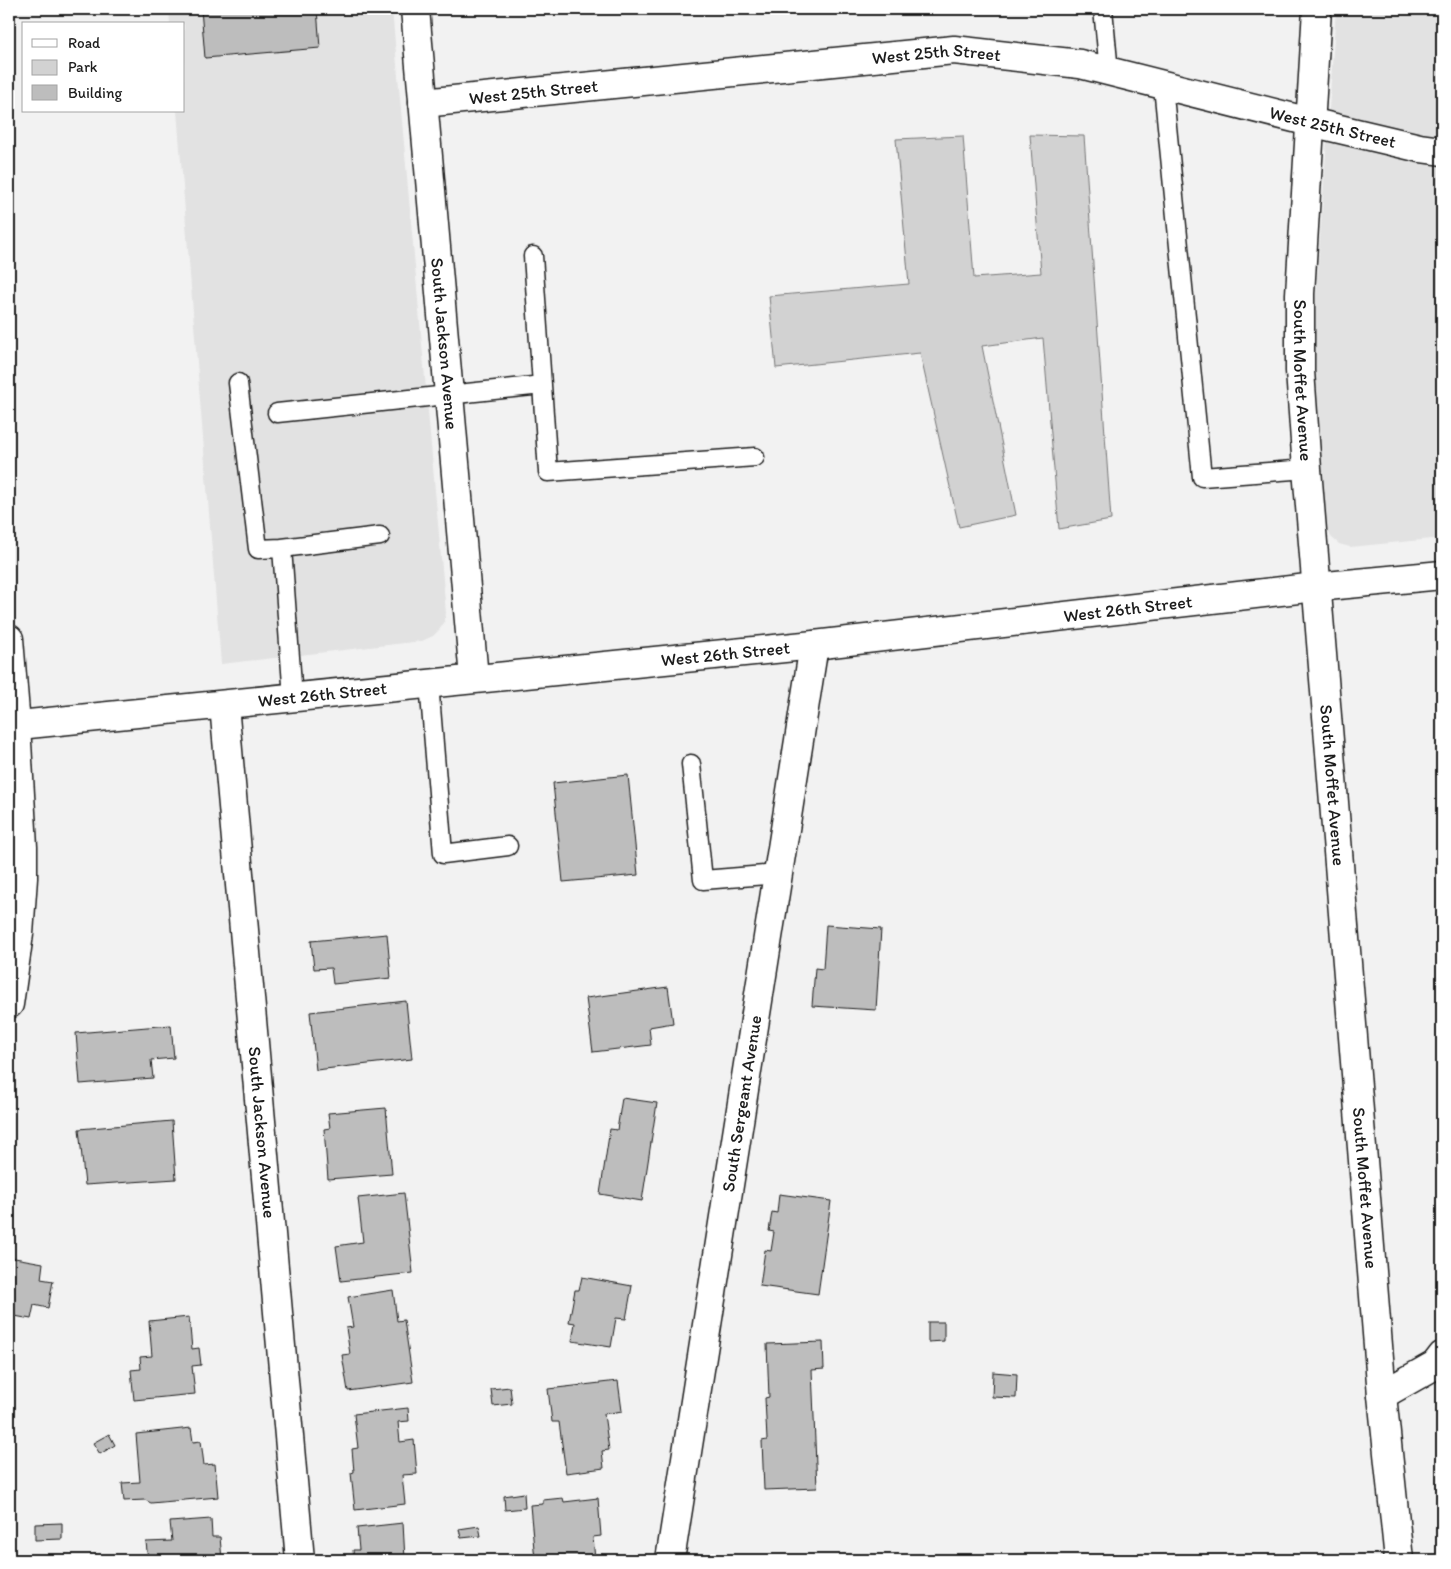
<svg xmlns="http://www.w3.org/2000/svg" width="1451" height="1569" font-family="Itim,sans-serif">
<rect width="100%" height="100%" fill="#f2f2f2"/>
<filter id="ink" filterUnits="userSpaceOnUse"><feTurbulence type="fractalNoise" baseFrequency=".02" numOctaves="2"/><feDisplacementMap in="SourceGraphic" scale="10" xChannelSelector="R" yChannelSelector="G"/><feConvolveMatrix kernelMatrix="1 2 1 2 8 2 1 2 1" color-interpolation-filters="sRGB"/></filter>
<g filter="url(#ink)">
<!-- built -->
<path fill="#e2e2e2" d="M169 9H392L446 613 444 623 439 630 433 636 422 641 221 664 177 111H184V24H170Z
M1336 9H1442V538L1350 547 1339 544 1331 537 1325 524 1313 338Z"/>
<!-- green -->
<path fill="#d2d2d2" stroke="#777" d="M1030 135 1084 136 1111 520 1059 529 1043 338 982 346 1016 515 959 527 920 353 776 368 769 296 909 284 896 139 963 136 974 278 1041 273Z"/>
<!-- building -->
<path fill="#bdbdbd" stroke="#1c1c1c" d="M201 9H317L320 48 205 58Z
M628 775 638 875 563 882 553 783Z
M826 925 881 929 876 1010 812 1006 815 968 823 969Z
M387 934 391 978 333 984 331 968 314 969 311 941Z
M668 987 673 1023 649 1027 651 1045 593 1052 586 998Z
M406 1001 412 1059 316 1070 310 1012Z
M171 1025 174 1058 151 1060 153 1078 80 1084 76 1033Z
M622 1098 657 1103 642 1201 600 1194 610 1129 617 1130Z
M386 1108 392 1174 328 1179 324 1129 330 1128 328 1113Z
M172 1121 176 1179 85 1185 79 1129Z
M404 1193 413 1273 341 1281 336 1246 363 1242 358 1198Z
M779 1194 831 1201 818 1294 760 1286 765 1250 771 1251 774 1232 769 1231 772 1212 777 1213Z
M9 1257 43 1263 41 1279 53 1281 48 1308 34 1305 31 1319 9 1315Z
M582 1277 632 1286 626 1319 616 1318 611 1347 572 1341 575 1323 569 1322 575 1290H579Z
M393 1290 397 1321 404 1320 413 1382 348 1391 342 1355 350 1354 346 1328 353 1327 348 1297Z
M189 1317 192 1349 199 1348 201 1365 192 1366 195 1394 134 1400 131 1370 141 1369 140 1357 152 1356 149 1321Z
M928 1322H944V1341L928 1342Z
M823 1342 824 1369 812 1370 817 1488 764 1490 762 1441 767 1440 765 1398 769 1397 767 1344Z
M993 1372 1017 1374 1016 1398 992 1397Z
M618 1381 622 1411 604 1414 609 1450 602 1451 604 1468 566 1473 559 1422H552L548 1389Z
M510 1387 512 1404 493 1406 491 1389Z
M408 1408 409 1421 398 1422 400 1442 414 1440 417 1474 402 1475 405 1504 355 1510 351 1473 354 1472 352 1449 358 1448 354 1414Z
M191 1428 193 1442 201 1441 204 1465 215 1464 218 1497 151 1503 145 1500 124 1501 122 1483 140 1482 136 1434Z
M109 1434 115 1445 100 1454 93 1443Z
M524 1493 525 1508 505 1510 504 1496Z
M563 1498 564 1502 598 1498 601 1536 593 1537 595 1560H535L530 1505 543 1504V1500Z
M211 1519 212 1537H220L222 1560H148L146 1542 172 1541 170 1522Z
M62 1523V1539L35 1540V1524Z
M403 1523 405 1560H354L353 1550H359L357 1528Z
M479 1526 481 1536 461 1538 459 1529Z"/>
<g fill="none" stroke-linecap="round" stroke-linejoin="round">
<defs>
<path id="lane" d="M1103 9 1109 72
M1163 86 1202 477 1307 469
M238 383 258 549 282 548
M542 385 548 472 755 457
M277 413 542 385 533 256
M429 683 443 854 508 846
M293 698 282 548 380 536
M691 764 703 880 778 874"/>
<g id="street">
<path id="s1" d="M415 9 474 678"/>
<path id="s2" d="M1317 9 1300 294V371L1307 469 1382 1395 1399 1560"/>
<path id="s3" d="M423 103 954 50 1080 64 1310 122 1420 148 1442 151"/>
<path d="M9 639 16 725 23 847V878L19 934 9 1004"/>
<path id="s4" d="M224 705 300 1560"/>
<path d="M1382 1395 1435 1365 1442 1356"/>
<path id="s5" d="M670 1560 814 645"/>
</g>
<g id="secondary">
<path id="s6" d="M9 726 814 645 1316 587 1442 575"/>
</g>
</defs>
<!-- lane casing -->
<use href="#lane" stroke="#1c1c1c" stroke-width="21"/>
<!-- street casing -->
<use href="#street" stroke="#1c1c1c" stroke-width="31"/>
<!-- secondary casing -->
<use href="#secondary" stroke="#1c1c1c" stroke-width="31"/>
<!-- lane -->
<use href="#lane" stroke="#fff" stroke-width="18"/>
<!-- street -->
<use href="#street" stroke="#fff" stroke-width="28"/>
<!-- secondary -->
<use href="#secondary" stroke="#fff" stroke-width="28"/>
</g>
</g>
<g text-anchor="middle" stroke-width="5" stroke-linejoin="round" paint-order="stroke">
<!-- street labels -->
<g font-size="18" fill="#1c1c1c" stroke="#fff">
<text dy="6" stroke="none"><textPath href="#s3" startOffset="516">West 25th Street</textPath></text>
<text dy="6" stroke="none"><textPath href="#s3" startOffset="111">West 25th Street</textPath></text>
<text dy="6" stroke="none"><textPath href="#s3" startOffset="921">West 25th Street</textPath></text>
<text dy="6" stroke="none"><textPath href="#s1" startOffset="336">South Jackson Avenue</textPath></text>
<text dy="6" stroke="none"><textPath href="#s2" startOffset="372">South Moffet Avenue</textPath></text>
<text dy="6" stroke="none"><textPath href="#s6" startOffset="1125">West 26th Street</textPath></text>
<text dy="6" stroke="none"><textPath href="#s6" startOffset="720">West 26th Street</textPath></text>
<text dy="6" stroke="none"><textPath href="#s6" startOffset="315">West 26th Street</textPath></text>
<text dy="6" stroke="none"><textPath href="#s2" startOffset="778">South Moffet Avenue</textPath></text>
<text dy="6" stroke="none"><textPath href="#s5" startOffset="462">South Sergeant Avenue</textPath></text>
<text dy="6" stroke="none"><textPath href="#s4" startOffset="429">South Jackson Avenue</textPath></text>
<text dy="6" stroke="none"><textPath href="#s2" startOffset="1182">South Moffet Avenue</textPath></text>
</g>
</g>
<!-- margin -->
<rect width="1451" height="1569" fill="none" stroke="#fff" stroke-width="30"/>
<rect x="15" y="15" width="1421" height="1539" fill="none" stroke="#1c1c1c" stroke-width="2" filter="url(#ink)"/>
<!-- legend -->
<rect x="22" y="22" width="162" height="90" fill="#ffffff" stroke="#a4a4a4"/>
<rect x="32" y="39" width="25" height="8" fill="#ffffff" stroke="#a4a4a4"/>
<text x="68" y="48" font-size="15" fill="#1c1c1c">Road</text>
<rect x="32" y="60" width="25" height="15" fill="#d2d2d2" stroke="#a4a4a4"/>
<text x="68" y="72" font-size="15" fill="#1c1c1c">Park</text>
<rect x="32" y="85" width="25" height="15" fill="#bdbdbd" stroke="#a4a4a4"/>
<text x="68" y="98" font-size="15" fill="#1c1c1c">Building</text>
</svg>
